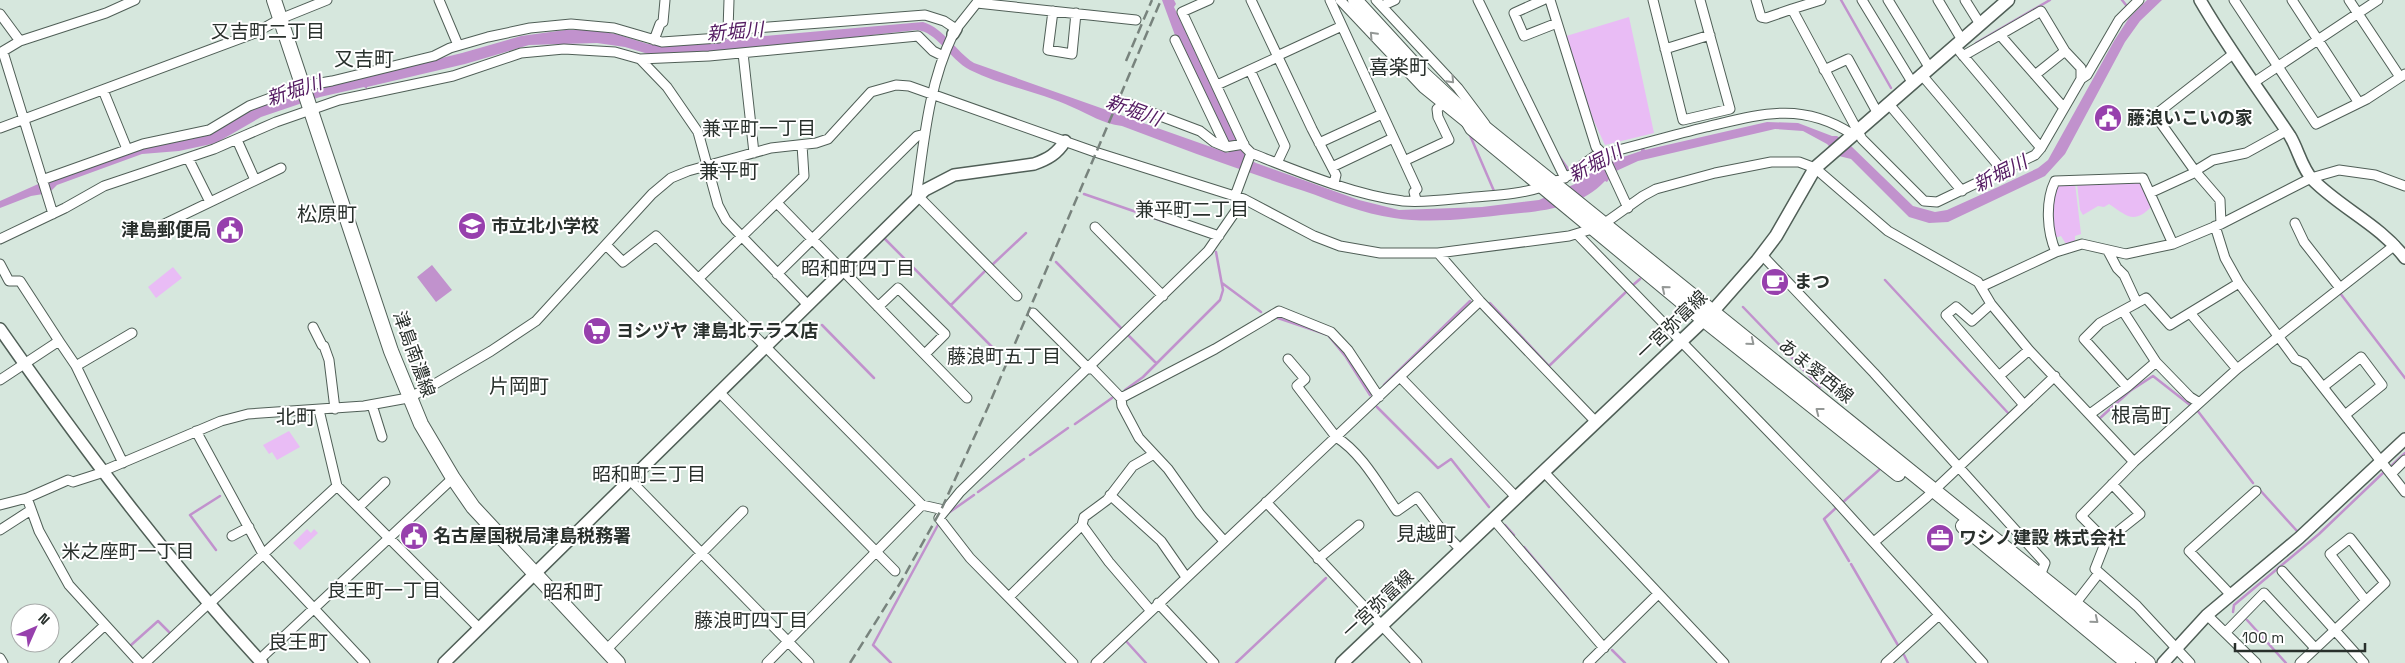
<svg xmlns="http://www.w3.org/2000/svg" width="2405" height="663" font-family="'Space Grotesk','Noto Sans JP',sans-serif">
<rect width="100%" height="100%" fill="#d6e7dd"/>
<!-- green -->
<path fill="#e9bcf5" d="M1629 17 1654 133 1605 145 1585 102 1563 37Z
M2138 181 2143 184 2152 206C2134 225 2127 216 2109 204L2104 207 2098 206 2083 215 2080 210 2077 184Z
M2058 183H2075L2081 234 2075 236V242L2066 244 2061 236 2051 239 2052 190Z
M173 267 182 278 156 298 148 287Z
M289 431 300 447 277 460 272 452 269 454 263 445Z
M307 529 311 533 314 529 318 533 300 550 293 543Z"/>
<!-- water -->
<path fill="#c192cd" d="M1162 0H1174L1176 4 1174 7 1239 146 1247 158 1256 163 1359 200 1399 210 1482 207 1539 200 1575 184 1574 182H1578L1605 163 1641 151V149L1644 148 1645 150 1767 122 1798 123 1832 136H1837L1851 146 1913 206 1935 212 1947 210 1998 187 2038 168 2048 160 2114 41 2129 18 2147 0H2162L2140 21 2125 42 2065 154 2045 176 1948 222 1929 223 1909 217 1851 159 1839 156 1827 144 1803 131 1775 129 1638 161 1614 172 1607 182 1605 181C1581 207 1545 211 1511 214 1474 218 1432 224 1394 218 1363 214 1333 201 1304 191 1243 171 1182 149 1122 126 1101 123 1091 115 1072 107 1040 92 1002 86 970 70 949 59 937 31 916 30L768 47 655 56 625 47 597 43 529 45 465 64 367 87V89L364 87 320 97 261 117 216 143 179 151 142 154 57 185 49 193 31 196 0 208V201L45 181 143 148 209 134 241 115 267 104 323 87 462 53 521 36 565 30H592L616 34 648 44 662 45 923 22C945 29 955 51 974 63L1228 153 1231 149 1176 38Z
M432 265 452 290 436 302 417 277Z"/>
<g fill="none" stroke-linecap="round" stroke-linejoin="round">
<!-- stream -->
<path stroke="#c192cd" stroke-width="2.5" d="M1841 0 1891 88
M2122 0 2126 5
M1976 43 2050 0
M1469 133 1494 191
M1558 155 1568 169
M1084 194 1177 226
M884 238 1001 356
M1056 262 1121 328
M992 265 1026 233
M1885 280 2009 414
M1222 283 1261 312
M1633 285 1640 279
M2340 293 2405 378
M1490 303 1549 366 1628 290
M951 305 986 270
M1743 307 1820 387
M1278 318 1328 335 1346 357 1370 395
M822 325 874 378
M1129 336 1156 363
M1384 385 1470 301
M1125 390 1143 377 1220 300 1223 290 1216 252
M1377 407 1438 468 1451 459 1489 507
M2197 410 2253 483
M2099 419 2130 391 2153 376 2190 405
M1075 424 1112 398
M1030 455 1068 428
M2389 468 2405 453
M2259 489 2297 531
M978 492 1024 459
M1842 503 1879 470
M1837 507 1824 519 1849 561
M947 514 974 495
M1505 525 1514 535
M1524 547 1568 599
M216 550 190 515 220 496
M1851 564 1899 647
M2233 612 2234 605 2319 534 2385 471
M2247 620 2286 663
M1126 641 1146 663
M130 646 158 621 171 634
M1612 650 1625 663
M1904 655 1908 663
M891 663 873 645 939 523
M1236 663 1326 578"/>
<defs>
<path id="minor" d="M439 0 458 45
M729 0 728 30 925 15 944 21 956 29 979 0
M1209 0 1182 12 1245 147 1251 153C1297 171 1354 195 1403 201 1426 203 1452 199 1475 197 1498 195 1521 194 1542 187
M1251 0 1312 129 1336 175 1334 183
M1330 0 1417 189 1414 192 1416 200
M1340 0 1423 88 1470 126
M1376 0 1458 88 1485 124
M1478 0 1565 178
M1543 0 1514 13 1524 36 1557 23
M1550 0 1596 147 1603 154 1628 208
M1653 0 1683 120 1730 109 1700 0
M1756 0 1761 17 1766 18 1792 9 1862 139 1924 201 1937 202 2035 155 2041 148 2081 79V68L2065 51 2041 11 1963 56
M1862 0 1912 82
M1888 0 1929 67
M1938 0 1962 40
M1965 0 1980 24
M2234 0 2316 124 2367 99 2405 74
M2292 0 2359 103
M2349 0 2400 77
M977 3 1136 20
M1382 6 1395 0
M1792 9 1821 0
M1053 11 1048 50 1072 54 1076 13
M0 14 20 41
M2000 35 2064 108
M654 40 660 24 663 22 665 0
M1175 40 1226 147
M1665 49 1710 35
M3 52 53 214
M1960 52 2041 148
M0 53 20 41 106 13 135 0
M743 53 754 153
M1277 56 1342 26
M640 59 709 56 918 36 933 51 943 56
M1250 70 1285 146 1277 163
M1824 70 1848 59 1877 112
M1921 74 2003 171
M2035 75 2065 51
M2081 79 2087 75 2119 20 2139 0
M2253 83 2378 0
M1217 85 1278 57
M103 90 127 149
M1126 103 1200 131 1214 142 1226 147 1244 144
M1888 103 1962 191
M0 128 255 33 280 19 327 0
M237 140 255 180
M1319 143 1382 114
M188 158 210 202
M1404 161 1449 140 1438 117 1437 109 1443 104
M1332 167 1393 138
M2195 171 2213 160 2246 153 2286 131
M42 180 143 144 209 130 249 106 303 86 332 81 434 56 450 48 488 37 530 28 571 24 614 28 662 42 719 38 728 30
M1554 182 1581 170V166L1595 156C1632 147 1669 136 1706 127 1761 114 1801 101 1852 134
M2150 193 2196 172
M918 196 1017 296
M1235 196 1251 153
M916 198C924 142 928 86 953 34
M777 203 967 398
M1147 211 1219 236
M1605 223 1643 196 1656 189 1715 173 1771 162H1799L1815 168 1888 231 1978 282 1991 304 2029 350 2134 462
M2295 223 2304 242 2340 288
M2221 224 2220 200 2195 171 2155 115 2233 54
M2215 226 2225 258 2239 283
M1095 227 1163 296
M154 229 281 168
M1577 234 1836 501 1983 663
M0 239 65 208 104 186 214 149 276 122 339 100 453 76 521 53 564 49 615 52 640 59 667 87 698 132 718 205 726 220 808 305
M606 245 623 262 656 236 922 505 944 510
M2108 251 2117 268 2124 275 2137 303
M2056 252C2047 232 2045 202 2055 181L2143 178 2173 244
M1438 253 1480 301 1596 422
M1762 255 1874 373 2045 563 2040 576
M0 264 9 281H20L59 341
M777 274 917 136 925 134
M699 278 804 176 802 145
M1981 287 2056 252 2082 244 2126 254 2173 244 2221 224 2311 178 2339 170 2375 175 2405 186
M1991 304 1972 321 1956 307 1946 315 2024 405
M878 307 898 288 945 334 925 354
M2123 311 2156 362
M1033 313 1089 369
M2190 313 2237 369
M313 327 322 345 324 346 329 360 335 409
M1288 359 1305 379 1297 386 1336 437C1362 453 1380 487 1397 511L1417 497 1441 529 1461 550
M76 366 132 333
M1091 367 1121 398 1122 406 1139 438 1168 469 1200 514 1224 541
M1999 376 2029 350
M1400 377 1517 498
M0 380 59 341 76 366 123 463
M2323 387 2361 357 2382 385 2345 415
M719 392 895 571
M1121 398 1215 349 1279 311 1331 332 1348 350 1379 397
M2198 402 2190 397 2156 362 2127 387 2084 339 2100 323 2146 298 2170 325 2239 283 2295 359 2304 363 2405 492
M372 405 382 437
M319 410 337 486 479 628
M2090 414 2127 387
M196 431 263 554 365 663
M103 471 221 421 248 414 364 406 408 398 428 388 491 351 536 321 652 194 671 178 688 171 771 148 816 143 828 139 871 92 896 85 909 86 1095 152 1244 199 1314 236 1340 246 1380 253H1438L1569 236 1592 229
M1544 472 1724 663
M2392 473 2405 460
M630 480 809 663
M1110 495 1161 541 1186 577
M27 498 39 531 69 585 140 663
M1266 502 1417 663
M0 505 27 498 68 480 73 482 104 472
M359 507 385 482
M1494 520 1604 648
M1082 525 1109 562 1151 611
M0 530 31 510
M232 536 249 527
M2106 541 2140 514 2112 484
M1874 542 1927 497 2055 376
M1318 559 1359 525
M2282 571 2364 663
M2230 594 2189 551 2256 491
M1009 597 1082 525 1084 517 1107 500 1133 466 1154 454
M1158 603 1214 663
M2075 604 2099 573
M208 605 337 486
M2207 615 2256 663
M2226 632 2264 593 2315 648
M606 650 743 511
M0 658 3 663
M259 660 453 478
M64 663 105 625
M145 663 208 604
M767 663 922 505
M1073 663 970 558 939 518 960 492 1208 251 1244 199
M1096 663 1480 301
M1588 663 1658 594
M1886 663 1939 615
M2190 663 2137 606 2095 569 2106 541 2081 516 2134 462 2237 369 2395 245
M2300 663 2385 583 2350 538 2330 554 2366 601"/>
<path id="tertiary" d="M2200 0C2227 47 2260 91 2290 136 2298 149 2302 169 2313 180 2342 209 2380 225 2405 258
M953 34 956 29
M0 329C81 445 166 559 262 663
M444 663 925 190 954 175 1034 164C1048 159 1057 154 1065 141
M2163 663 2207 615 2299 538 2405 439"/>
<path id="secondary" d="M1342 663 1713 311 1757 261 1776 236 1815 168 2008 0"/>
<path id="primary" d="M274 0 391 351 421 424 453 478 473 507 618 663
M1355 0 1420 71 1461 109 2148 663
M1468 121 1472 128 1703 319 1898 474
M1963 526 2128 663"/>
</defs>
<!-- minor casing -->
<use href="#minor" stroke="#505f57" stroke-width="11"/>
<!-- tertiary casing -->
<use href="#tertiary" stroke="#505f57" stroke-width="14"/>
<!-- secondary casing -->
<use href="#secondary" stroke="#505f57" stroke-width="15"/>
<!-- primary casing -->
<use href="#primary" stroke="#505f57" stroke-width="16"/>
<!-- minor -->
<use href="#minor" stroke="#fff" stroke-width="9"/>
<!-- tertiary -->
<use href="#tertiary" stroke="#fff" stroke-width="11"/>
<!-- secondary -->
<use href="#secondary" stroke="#fff" stroke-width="12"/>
<!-- primary -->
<use href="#primary" stroke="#fff" stroke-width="14"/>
<!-- rail -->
<path stroke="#78837d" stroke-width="2.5" stroke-dasharray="10 5" stroke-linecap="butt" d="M1126 61 1152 0
M850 663 902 580 941 510 988 407 1161 0"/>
</g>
<!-- one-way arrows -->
<defs><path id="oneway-chevron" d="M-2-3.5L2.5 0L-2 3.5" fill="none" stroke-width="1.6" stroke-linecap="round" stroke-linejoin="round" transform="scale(1.25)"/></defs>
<g stroke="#949896">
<use href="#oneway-chevron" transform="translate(1373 35) rotate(-133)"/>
<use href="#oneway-chevron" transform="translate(1451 80) rotate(47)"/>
<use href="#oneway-chevron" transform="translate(1665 289) rotate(-141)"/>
<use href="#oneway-chevron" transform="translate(1751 342) rotate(39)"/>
<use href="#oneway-chevron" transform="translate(1819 411) rotate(-142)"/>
<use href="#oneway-chevron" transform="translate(2095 620) rotate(39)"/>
</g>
<!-- icons -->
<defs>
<symbol id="civic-disc" viewBox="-11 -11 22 22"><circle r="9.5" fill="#9740ad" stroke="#fff"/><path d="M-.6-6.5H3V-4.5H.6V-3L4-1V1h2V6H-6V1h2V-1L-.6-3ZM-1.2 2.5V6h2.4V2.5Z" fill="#fff"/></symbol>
<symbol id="school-disc" viewBox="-11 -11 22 22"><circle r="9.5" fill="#9740ad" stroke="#fff"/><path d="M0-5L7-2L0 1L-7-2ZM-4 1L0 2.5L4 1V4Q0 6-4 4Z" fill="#fff"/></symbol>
<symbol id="cafe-disc" viewBox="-11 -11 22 22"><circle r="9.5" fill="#9740ad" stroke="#fff"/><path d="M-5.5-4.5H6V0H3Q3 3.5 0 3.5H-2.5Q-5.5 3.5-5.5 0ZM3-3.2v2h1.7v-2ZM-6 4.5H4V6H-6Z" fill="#fff"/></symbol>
<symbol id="supermarket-disc" viewBox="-11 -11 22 22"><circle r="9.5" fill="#9740ad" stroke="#fff"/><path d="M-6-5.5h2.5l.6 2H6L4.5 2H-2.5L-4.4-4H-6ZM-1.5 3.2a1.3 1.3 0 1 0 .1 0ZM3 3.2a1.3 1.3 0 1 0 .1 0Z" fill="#fff"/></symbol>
<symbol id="office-disc" viewBox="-11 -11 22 22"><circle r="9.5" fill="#9740ad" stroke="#fff"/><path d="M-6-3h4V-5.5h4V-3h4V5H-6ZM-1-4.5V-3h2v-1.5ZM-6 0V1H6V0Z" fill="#fff"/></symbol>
</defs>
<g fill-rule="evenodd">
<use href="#civic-disc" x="2092" y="102" width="32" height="32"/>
<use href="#school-disc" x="456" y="210" width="32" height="32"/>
<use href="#civic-disc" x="214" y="214" width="32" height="32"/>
<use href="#cafe-disc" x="1759" y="266" width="32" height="32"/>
<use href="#supermarket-disc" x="581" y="315" width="32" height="32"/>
<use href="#civic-disc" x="398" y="520" width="32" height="32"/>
<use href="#office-disc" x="1924" y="522" width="32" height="32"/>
</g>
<g text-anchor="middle" stroke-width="4" stroke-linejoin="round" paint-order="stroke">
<!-- poi labels -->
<g font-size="18" font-weight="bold" fill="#29302c" stroke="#fff" text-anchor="start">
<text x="2127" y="124">藤浪いこいの家</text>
<text x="491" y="232">市立北小学校</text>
<text x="211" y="236" text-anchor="end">津島郵便局</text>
<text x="1794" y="288">まつ</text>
<text x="616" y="337">ヨシヅヤ 津島北テラス店</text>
<text x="433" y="542">名古屋国税局津島税務署</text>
<text x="1959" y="544">ワシノ建設 株式会社</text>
</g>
<!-- street labels -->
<g font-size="18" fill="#29302c" stroke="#fff">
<text transform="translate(1672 325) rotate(-44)" y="6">一宮弥富線</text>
<text transform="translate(414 354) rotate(70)" y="6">津島南濃線</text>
<text transform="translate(1816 371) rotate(39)" y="6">あま愛西線</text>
<text transform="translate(1378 604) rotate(-43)" y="6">一宮弥富線</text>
</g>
<!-- neighbourhood labels -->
<g font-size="19" fill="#29302c" stroke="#fff">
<text x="268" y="38">又吉町二丁目</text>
<text x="759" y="135">兼平町一丁目</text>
<text x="1192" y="216">兼平町二丁目</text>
<text x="858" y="275">昭和町四丁目</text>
<text x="1004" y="363">藤浪町五丁目</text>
<text x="649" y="481">昭和町三丁目</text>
<text x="128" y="558">米之座町一丁目</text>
<text x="384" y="597">良王町一丁目</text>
<text x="751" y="627">藤浪町四丁目</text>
</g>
<!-- water labels -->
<g font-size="19" font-style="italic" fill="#531a61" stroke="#fff">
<text transform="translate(735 31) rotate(-5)" y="7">新堀川</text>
<text transform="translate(294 90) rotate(-18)" y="7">新堀川</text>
<text transform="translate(1134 110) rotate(20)" y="7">新堀川</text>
<text transform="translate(1595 163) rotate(-28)" y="7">新堀川</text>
<text transform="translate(2000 173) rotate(-27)" y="7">新堀川</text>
</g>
<!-- quarter labels -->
<g font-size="20" fill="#29302c" stroke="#fff">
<text x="364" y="66">又吉町</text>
<text x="1399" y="74">喜楽町</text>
<text x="729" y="178">兼平町</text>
<text x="327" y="221">松原町</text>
<text x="519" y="393">片岡町</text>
<text x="2141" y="422">根高町</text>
<text x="296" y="424">北町</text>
<text x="1426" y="541">見越町</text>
<text x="573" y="599">昭和町</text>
<text x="298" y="649">良王町</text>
</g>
</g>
<!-- north arrow -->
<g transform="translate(35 628) rotate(45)"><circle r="24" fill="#ffffff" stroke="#a9acab"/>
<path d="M0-4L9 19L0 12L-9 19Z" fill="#9740ad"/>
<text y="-8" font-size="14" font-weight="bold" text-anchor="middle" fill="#29302c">N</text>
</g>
<!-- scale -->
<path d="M2235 643v8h130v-8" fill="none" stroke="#29302c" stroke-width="2.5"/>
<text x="2242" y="643" font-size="15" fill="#29302c" stroke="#ffffff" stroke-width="4" paint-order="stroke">100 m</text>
</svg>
